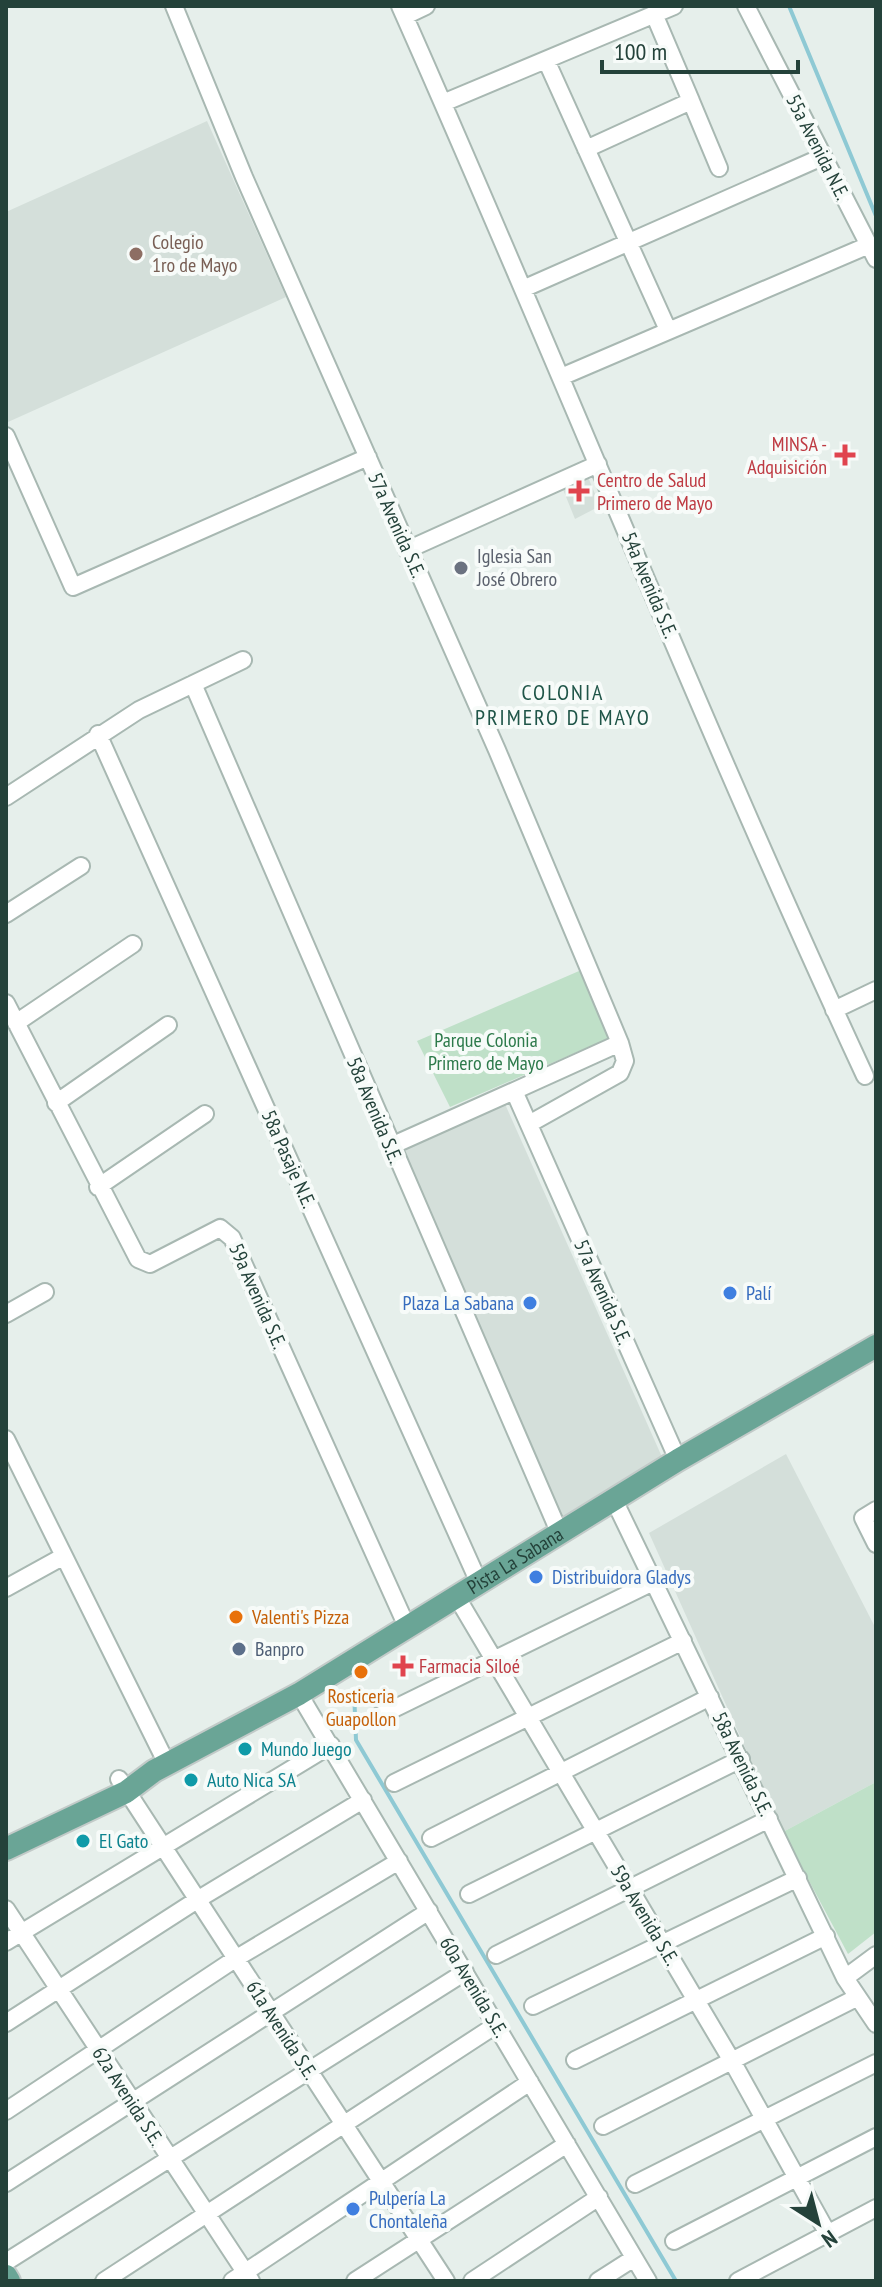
<svg xmlns="http://www.w3.org/2000/svg" width="882" height="2287" font-family="'PT Sans Narrow',sans-serif">
<rect width="100%" height="100%" fill="#e6efeb"/>
<!-- built -->
<path fill="#d4dfda" d="M207 121 286 297 8 422 6 212Z
M583 465 600 506 575 519 558 477Z
M505 1104 662 1457 560 1520 398 1149Z
M786 1454 876 1629V1782L783 1832 649 1533Z"/>
<!-- green -->
<path fill="#bfe0c8" d="M586 968 614 1036 450 1107 417 1041Z
M876 1782V1932L848 1954 783 1832Z"/>
<g fill="none" stroke-linecap="round" stroke-linejoin="round">
<!-- stream -->
<path stroke="#8ec9d4" stroke-width="4" d="M789 6 876 216
M354 1691 356 1740 676 2281"/>
<defs>
<path id="minor" d="M174 6 244 177 497 750 620 1043 625 1061 620 1073 529 1124
M400 6C558 361 701 723 865 1076
M746 6 876 259
M405 16 426 6
M546 60 668 330
M691 101 719 168
M443 103 674 6
M586 149 691 101 654 14
M525 288 822 157
M561 377 869 245
M6 436 73 587 368 457
M407 550 598 464
M193 684 560 1534
M98 734 480 1585
M6 797 139 710 243 660
M6 914 81 866
M6 1003 138 1259 150 1264 220 1228 232 1238 408 1629
M834 1010 876 990
M16 1023 133 944
M620 1043 514 1091 678 1460
M56 1103 168 1025
M391 1146 514 1091
M98 1187 205 1114
M6 1314 45 1292
M6 1439 167 1764
M615 1502 845 1978 876 2024
M876 1510 863 1518 876 1544
M6 1588 64 1556
M458 1599 732 2061 828 2234
M299 1694 648 2281
M379 1716 653 1582
M119 1779 446 2281
M394 1783 683 1641
M431 1838 710 1697
M469 1894 741 1759
M6 1909 251 2281
M6 1942 331 1745
M496 1955 769 1819
M845 1978 876 1955
M533 2006 798 1878
M6 2023 197 1900 363 1800
M575 2060 826 1936
M6 2111 235 1959 399 1861
M603 2126 856 1998
M6 2183 429 1911
M635 2184 876 2063
M674 2241 876 2137
M6 2262 465 1972
M104 2281 496 2025
M232 2281 530 2082
M355 2281 567 2144
M472 2281 599 2197
M598 2281 634 2258
M738 2281 876 2208"/>
<g id="major">
<path id="s1" d="M6 1849 126 1792 154 1771 299 1694 678 1460 876 1346"/>
<path d="M6 2276 9 2281"/>
</g>
</defs>
<!-- minor casing -->
<use href="#minor" stroke="#a8b8b2" stroke-width="20"/>
<!-- major casing -->
<use href="#major" stroke="#c2cac8" stroke-width="26"/>
<!-- minor -->
<use href="#minor" stroke="#fff" stroke-width="16"/>
<!-- major -->
<use href="#major" stroke="#6aa596" stroke-width="22"/>
</g>
<!-- markers -->
<circle fill="#8d6e63" stroke="#f7fbf9" stroke-width="3" cx="136" cy="254" r="8"/>
<g fill="#e0444e" stroke="#f7fbf9" stroke-width="3">
<path d="M841 443h8v8h8v8h-8v8h-8v-8h-8v-8h8z"/>
<path d="M575 479h8v8h8v8h-8v8h-8v-8h-8v-8h8z"/>
<path d="M399 1654h8v8h8v8h-8v8h-8v-8h-8v-8h8z"/>
</g>
<circle fill="#6b7280" stroke="#f7fbf9" stroke-width="3" cx="461" cy="568" r="8"/>
<g fill="#3f7fe0" stroke="#f7fbf9" stroke-width="3">
<circle cx="730" cy="1293" r="8"/>
<circle cx="530" cy="1303" r="8"/>
<circle cx="536" cy="1577" r="8"/>
<circle cx="353" cy="2209" r="8"/>
</g>
<g fill="#e8710a" stroke="#f7fbf9" stroke-width="3">
<circle cx="236" cy="1617" r="8"/>
<circle cx="361" cy="1672" r="8"/>
</g>
<circle fill="#5c6f8a" stroke="#f7fbf9" stroke-width="3" cx="239" cy="1649" r="8"/>
<g fill="#0f9aa8" stroke="#f7fbf9" stroke-width="3">
<circle cx="245" cy="1749" r="8"/>
<circle cx="191" cy="1780" r="8"/>
<circle cx="83" cy="1841" r="8"/>
</g>
<g text-anchor="middle" stroke-width="8" stroke-linejoin="round" paint-order="stroke">
<!-- street labels -->
<g font-size="20" fill="#24423a" stroke="#f7fbf9">
<text transform="translate(818 147) rotate(63)" y="7">55a Avenida N.E.</text>
<text transform="translate(397 525) rotate(66)" y="7">57a Avenida S.E.</text>
<text transform="translate(650 585) rotate(67)" y="7">54a Avenida S.E.</text>
<text transform="translate(375 1110) rotate(67)" y="7">58a Avenida S.E.</text>
<text transform="translate(289 1159) rotate(66)" y="7">58a Pasaje N.E.</text>
<text transform="translate(603 1292) rotate(66)" y="7">57a Avenida S.E.</text>
<text transform="translate(258 1296) rotate(66)" y="7">59a Avenida S.E.</text>
<text dy="7" stroke="none"><textPath href="#s1" startOffset="586">Pista La Sabana</textPath></text>
<text transform="translate(743 1764) rotate(64)" y="7">58a Avenida S.E.</text>
<text transform="translate(645 1915) rotate(59)" y="7">59a Avenida S.E.</text>
<text transform="translate(474 1987) rotate(59)" y="7">60a Avenida S.E.</text>
<text transform="translate(282 2030) rotate(57)" y="7">61a Avenida S.E.</text>
<text transform="translate(128 2096) rotate(57)" y="7">62a Avenida S.E.</text>
</g>
<!-- education labels -->
<g font-size="20" fill="#785e54" stroke="#f7fbf9" text-anchor="start">
<text x="152" y="249">Colegio<tspan x="152" dy="23">1ro de Mayo</tspan></text>
</g>
<!-- health labels -->
<g font-size="20" fill="#be3a42" stroke="#f7fbf9" text-anchor="start">
<text x="827" y="451" text-anchor="end">MINSA -<tspan x="827" dy="23">Adquisición</tspan></text>
<text x="597" y="487">Centro de Salud<tspan x="597" dy="23">Primero de Mayo</tspan></text>
<text x="419" y="1673">Farmacia Siloé</text>
</g>
<!-- worship labels -->
<g font-size="20" fill="#5b616d" stroke="#f7fbf9" text-anchor="start">
<text x="477" y="563">Iglesia San<tspan x="477" dy="23">José Obrero</tspan></text>
</g>
<!-- park labels -->
<g font-size="20" fill="#2d7a4b" stroke="#f7fbf9">
<text x="486" y="1047">Parque Colonia<tspan x="486" dy="23">Primero de Mayo</tspan></text>
</g>
<!-- shop labels -->
<g font-size="20" fill="#366cbe" stroke="#f7fbf9" text-anchor="start">
<text x="746" y="1300">Palí</text>
<text x="514" y="1310" text-anchor="end">Plaza La Sabana</text>
<text x="552" y="1584">Distribuidora Gladys</text>
<text x="369" y="2205">Pulpería La<tspan x="369" dy="23">Chontaleña</tspan></text>
</g>
<!-- food labels -->
<g font-size="20" fill="#c56008" stroke="#f7fbf9" text-anchor="start">
<text x="252" y="1624">Valenti's Pizza</text>
<text x="361" y="1703" text-anchor="middle">Rosticeria<tspan x="361" dy="23">Guapollon</tspan></text>
</g>
<!-- service labels -->
<g font-size="20" fill="#4e5e75" stroke="#f7fbf9" text-anchor="start">
<text x="255" y="1656">Banpro</text>
</g>
<!-- culture labels -->
<g font-size="20" fill="#0d838f" stroke="#f7fbf9" text-anchor="start">
<text x="261" y="1756">Mundo Juego</text>
<text x="207" y="1787">Auto Nica SA</text>
<text x="99" y="1848">El Gato</text>
</g>
<!-- neighbourhood labels -->
<g font-size="22" letter-spacing="2" fill="#1f5548" stroke="#f7fbf9">
<text x="563" y="700">COLONIA<tspan x="563" dy="25">PRIMERO DE MAYO</tspan></text>
</g>
</g>
<!-- border -->
<rect width="882" height="2287" fill="none" stroke="#24423a" stroke-width="16"/>
<!-- north arrow -->
<g transform="translate(818 2223) rotate(144)" stroke="#f7fbf9" stroke-width="6" paint-order="stroke">
<path d="M0-6L14 30L0 20L-14 30Z" fill="#24423a"/>
<text y="-12" font-size="22" font-weight="bold" text-anchor="middle" fill="#24423a">N</text>
</g>
<!-- scale -->
<path d="M602 60v12h196v-12" fill="none" stroke="#24423a" stroke-width="4"/>
<text x="614" y="60" font-size="24" fill="#24423a" stroke="#f7fbf9" stroke-width="6" paint-order="stroke">100 m</text>
</svg>
